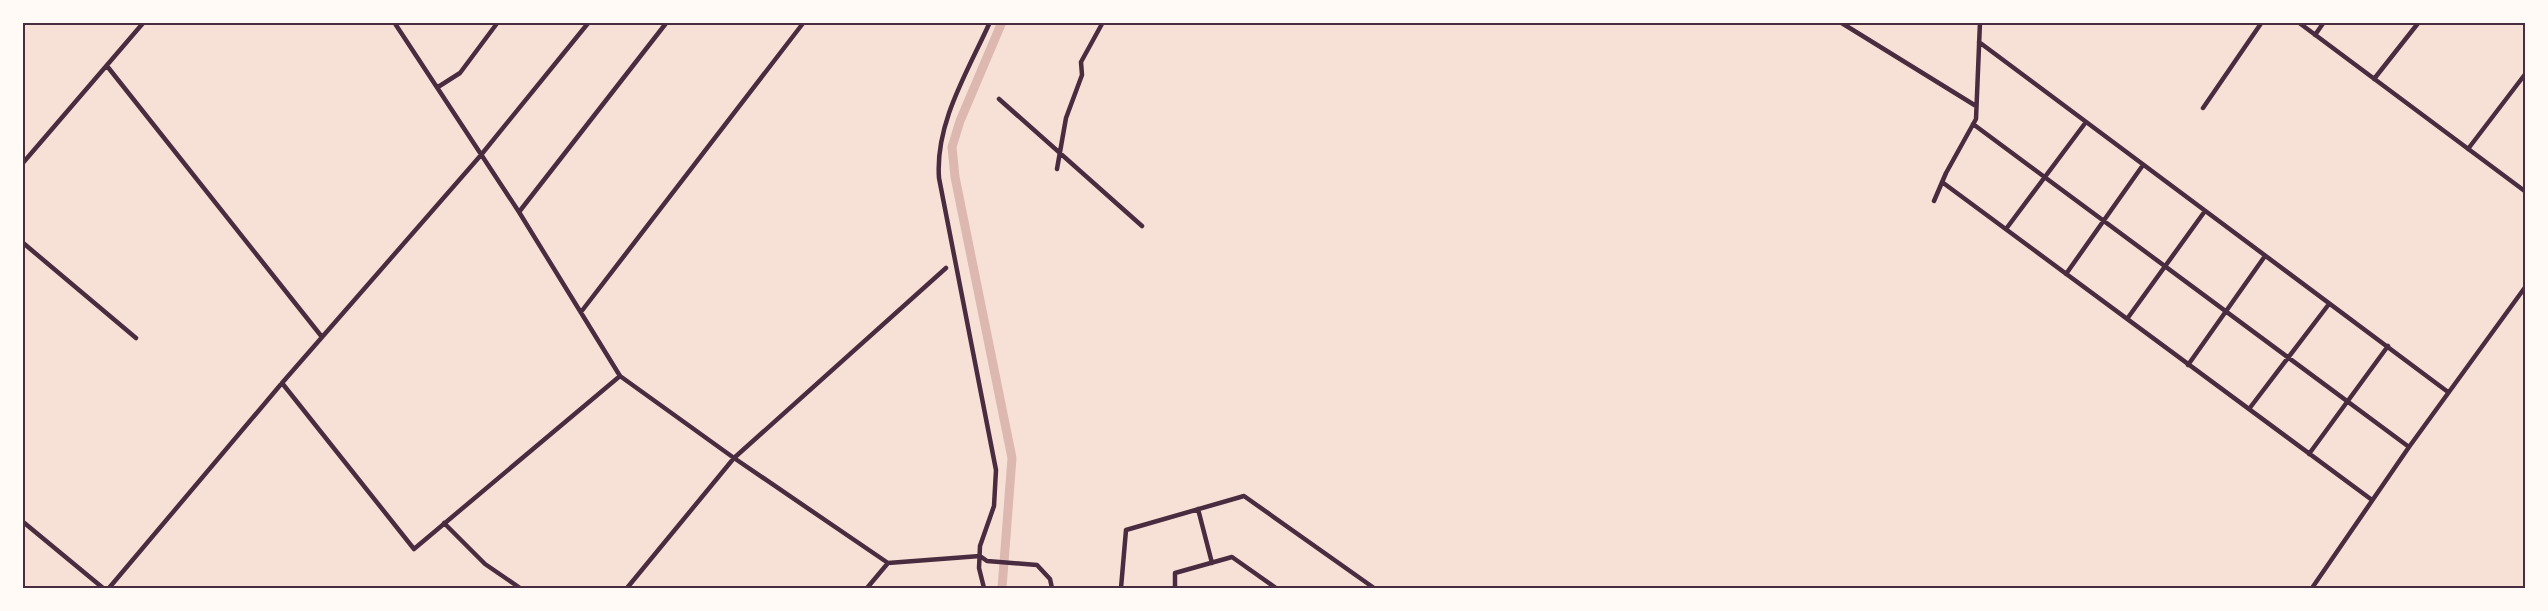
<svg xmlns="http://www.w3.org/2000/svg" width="2548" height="611" font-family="'PT Sans',sans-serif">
<rect width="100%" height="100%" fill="#f7e1d7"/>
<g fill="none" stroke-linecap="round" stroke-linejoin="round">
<!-- canal -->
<path stroke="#dcb8b0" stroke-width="9" d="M1002 22 960 121 952 147 955 177 1012 458 1002 588"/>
<!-- minor -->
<path stroke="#4a2c40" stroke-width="4.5" d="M394 22 519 212 620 376 734 458 888 563 980 556 987 561 1037 565 1050 579 1052 588
M1840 22 1976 106
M2298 22 2526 192
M2315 35 2324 22
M1979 42 2448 392
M107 66 322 337
M2374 79 2419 22
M438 87 460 73 498 22
M999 99 1142 226
M2203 108 2262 22
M1973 124 2409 447
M2468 149 2526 73
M22 164 144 22
M1057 169 1066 118 1082 75 1081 62 1103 22
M1942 182 2372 500
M1934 201 1946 173 1976 119 1980 22
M519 212 667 22
M2006 229 2086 122
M22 242 136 338
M2066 274 2143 165
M581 312 804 22
M2127 319 2205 211
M2188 365 2265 256
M282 383 414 549 620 376
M2249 409 2329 304
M2309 454 2388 346
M1198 509 1212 563
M22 521 103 588
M444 523 485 564 520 588
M109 588 282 383 481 155 589 22
M627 588 734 458 946 268
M867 588 888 563
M984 588 979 568 980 546 994 506 996 470 939 178C935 123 968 71 990 22
M1121 588 1126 530 1244 496 1374 588
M1175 588V573L1232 557 1276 588
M2312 588 2409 447 2526 286"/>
</g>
<!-- border -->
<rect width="2548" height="611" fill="none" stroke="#fffaf5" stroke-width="48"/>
<rect x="24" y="24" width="2500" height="563" fill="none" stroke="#4a2c40" stroke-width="2"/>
</svg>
